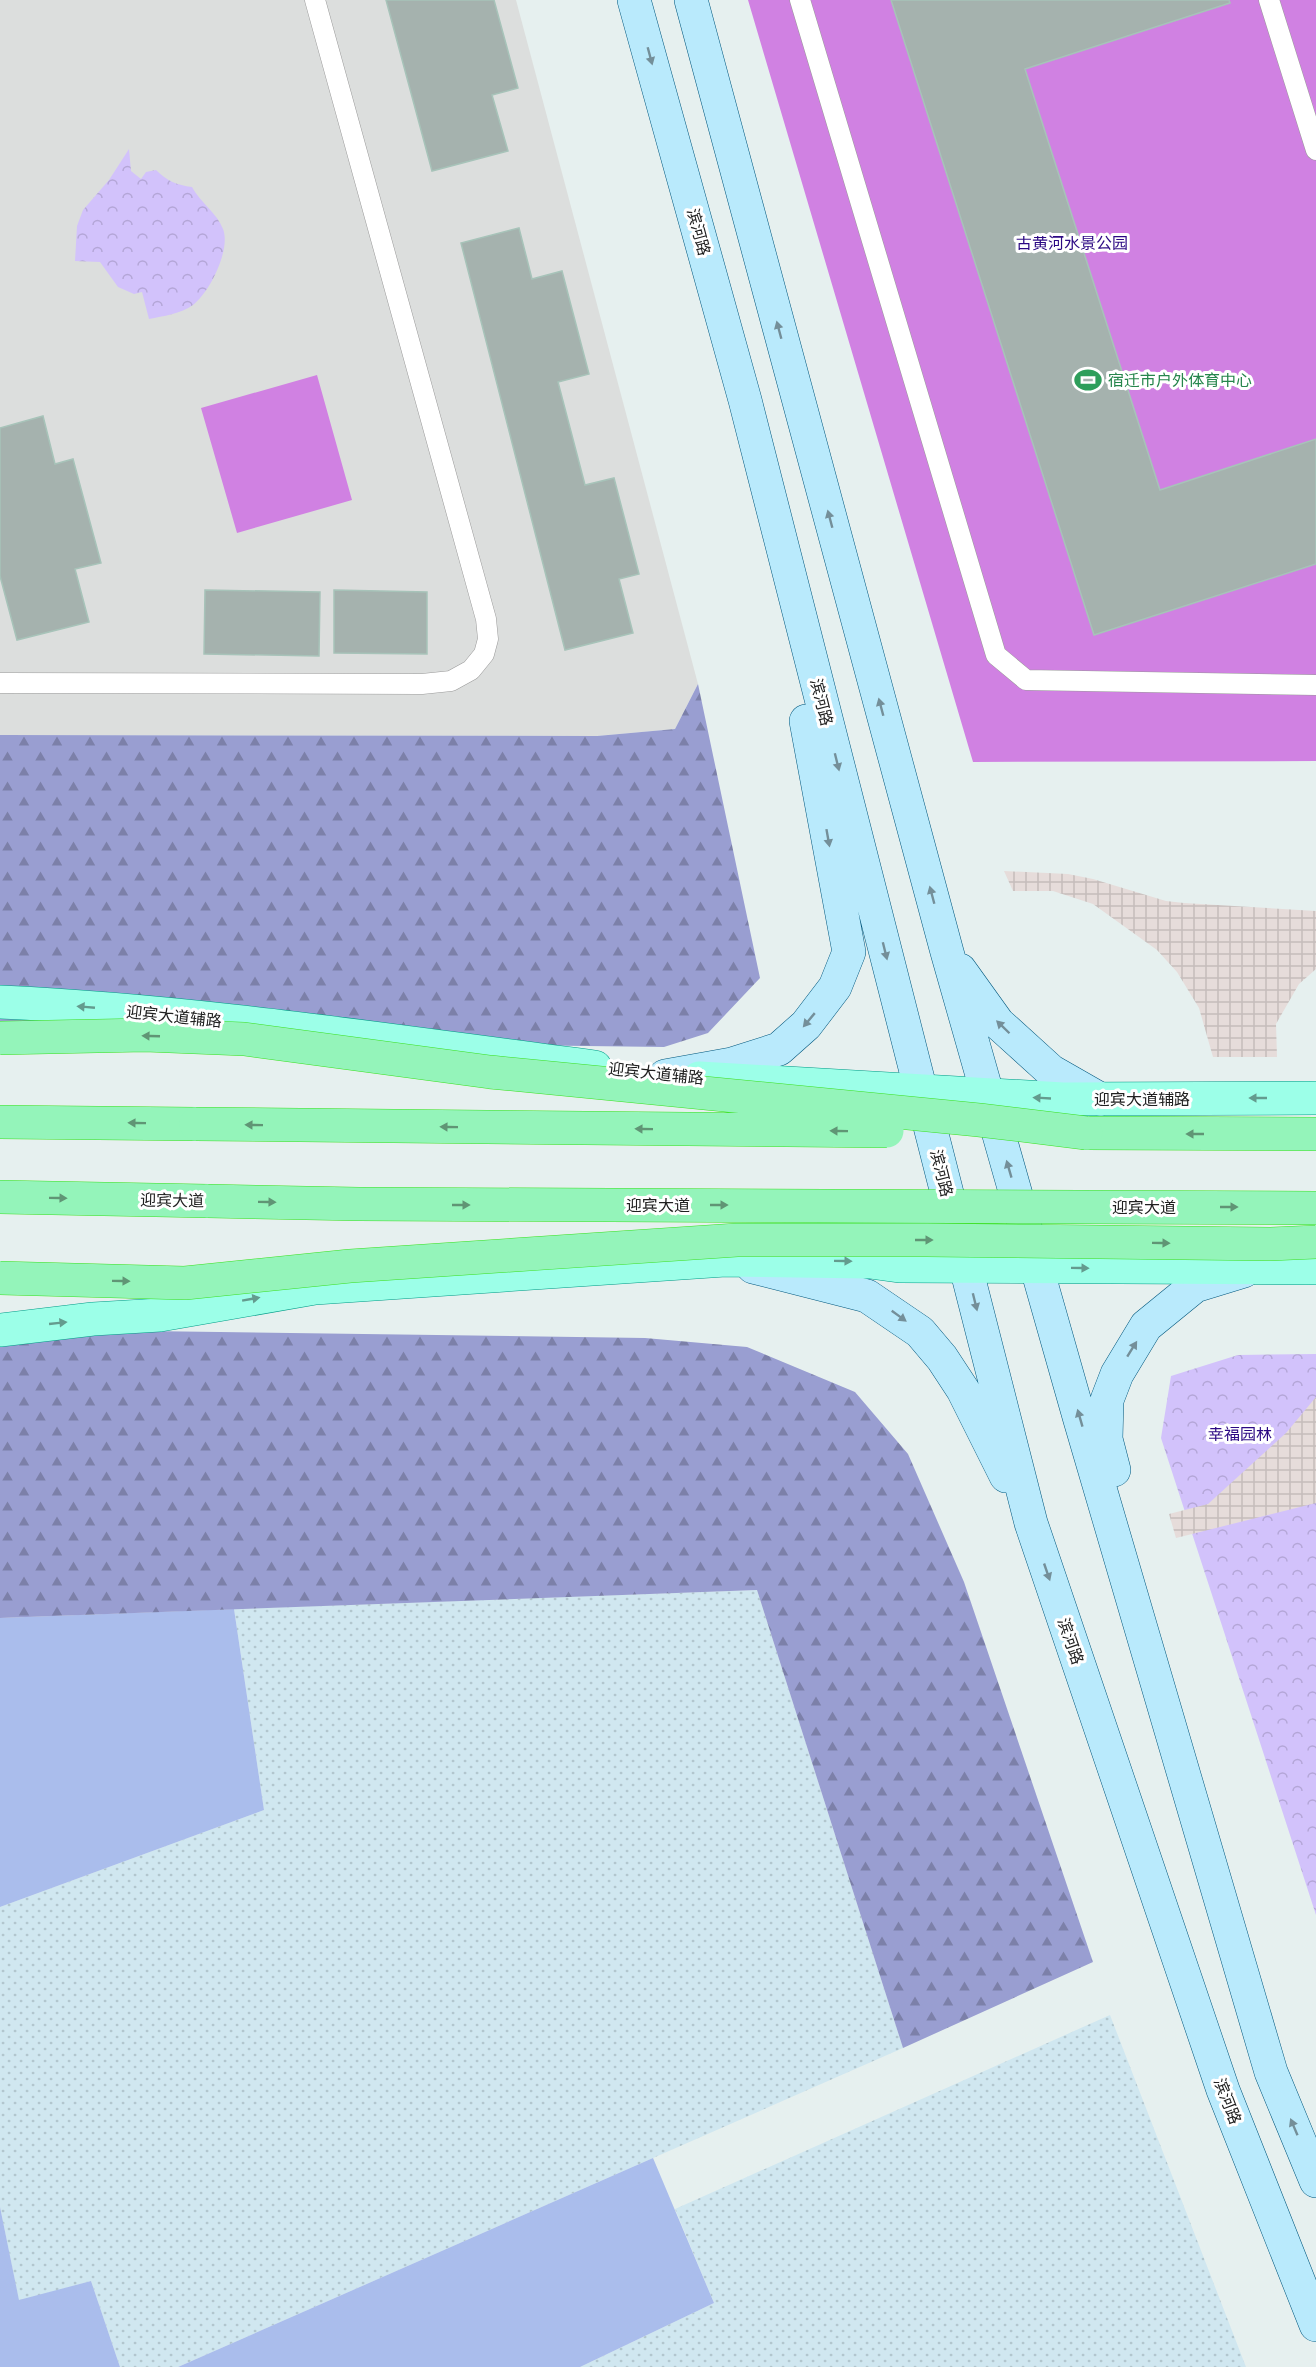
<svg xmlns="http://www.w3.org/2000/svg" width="1316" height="2367" font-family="Inter,'Noto Sans SC',sans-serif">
<defs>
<pattern id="farmland-dots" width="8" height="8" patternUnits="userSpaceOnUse" patternTransform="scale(1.5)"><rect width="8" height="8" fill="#d0e7f0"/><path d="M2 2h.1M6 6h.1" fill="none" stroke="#b2c6ce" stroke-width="1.8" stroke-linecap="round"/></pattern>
<pattern id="forest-firs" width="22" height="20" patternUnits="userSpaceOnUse" patternTransform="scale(1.5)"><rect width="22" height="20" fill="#999ed1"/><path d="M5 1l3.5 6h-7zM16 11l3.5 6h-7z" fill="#7c80a9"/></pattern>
<pattern id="park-crowns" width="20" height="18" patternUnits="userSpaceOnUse" patternTransform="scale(1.5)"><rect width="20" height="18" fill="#d2c2fb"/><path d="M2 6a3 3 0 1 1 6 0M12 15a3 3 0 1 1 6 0" fill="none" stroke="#b4a6d7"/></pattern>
<pattern id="plaza-grid" width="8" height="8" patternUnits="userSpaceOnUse" patternTransform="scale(1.5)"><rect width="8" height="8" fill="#e6dcda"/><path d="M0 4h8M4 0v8" fill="none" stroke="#c5bcbb"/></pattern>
</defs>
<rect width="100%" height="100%" fill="#e6f0ef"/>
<!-- residential -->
<path fill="#dcdedd" d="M0 0H516L698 684 675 729 597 736 0 735Z"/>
<!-- farmland -->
<path fill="url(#farmland-dots)" d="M757 1590 903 2048 178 2367H120L91 2281 19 2301 0 2207V1907L264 1810 234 1609Z
M1110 2015 1246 2367H580L714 2303 675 2209Z"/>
<!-- grass -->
<path fill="#aabdec" d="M234 1609 264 1810 0 1907V1618Z
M653 2158 714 2303 580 2367H178Z
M0 2207 19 2300 91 2281 120 2367H0Z"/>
<!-- forest -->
<path fill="url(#forest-firs)" d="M698 684 760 978 708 1033 664 1047 0 1038V735L597 736 675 729Z
M0 1329 645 1338 747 1347 855 1392 908 1454 964 1582 1093 1962 903 2048 757 1590 0 1618Z"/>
<!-- park -->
<path fill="url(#park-crowns)" d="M129 149 131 171 141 179 146 172 156 170C167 181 177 185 192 187 200 202 217 213 223 229 231 249 210 292 193 305 181 314 163 316 149 319L142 292 134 294 118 287 100 262 75 261 77 226 83 210 109 180Z
M1316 1354V1915L1161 1438 1171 1376 1238 1355Z"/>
<!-- pitch -->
<path fill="#d081e2" d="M748 0H1316V761L973 762Z
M317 375 352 500 237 533 201 408Z"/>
<!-- plaza -->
<path fill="url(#plaza-grid)" d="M1004 871 1068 874 1093 879 1166 901 1184 903 1316 911V969L1299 984 1276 1024 1277 1057H1213L1199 1008 1177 972 1157 950 1093 904 1053 891H1013Z
M1316 1397V1503L1176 1538 1169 1514 1208 1504 1286 1433Z"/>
<!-- building -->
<path fill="#a5b2ae" stroke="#a7c3b9" stroke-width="1.5" d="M386 0H494L518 88 492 95 508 151 432 171Z
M891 0H1229L1230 3 1025 69 1160 490 1316 439V564L1094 635Z
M519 228 532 279 562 271 589 374 558 382 585 485 614 478 639 574 619 579 633 633 565 650 461 243Z
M43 416 55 464 73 459 101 563 75 569 89 622 17 640 0 576V428Z
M205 590 320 592 319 656 204 654Z
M334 590 427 592V654L334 653Z"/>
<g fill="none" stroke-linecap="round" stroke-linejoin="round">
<defs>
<path id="service" d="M800 0 996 655 1026 680 1316 685
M1269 0 1316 150
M0 683 422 684 451 681 471 670 484 654 488 639 486 619 315 0"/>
<path id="secondary" d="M634 0 745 400 1031 1523 1223 2090 1316 2325
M691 0 947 952 1080 1420 1271 2072 1316 2181
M960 970 998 1023 1051 1071 1100 1099
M665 1076 732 1064 779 1049 806 1025 835 987 849 952 806 721
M753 1267 867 1296 920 1332 942 1358 963 1390 1006 1476
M1114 1470 1106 1439 1107 1400 1117 1374 1146 1326 1195 1286 1244 1271"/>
<path id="primary" d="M0 1002C199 1011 397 1042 595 1067
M699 1078 1063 1099 1316 1098
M0 1330 93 1319 160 1315 315 1288 725 1260 870 1262 899 1266 1316 1268"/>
<path id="trunk" d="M0 1122 196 1124
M1086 1133 1316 1134
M0 1197 208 1201"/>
</defs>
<!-- service casing -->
<use href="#service" stroke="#9a9a9a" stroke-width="21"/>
<!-- secondary casing -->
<use href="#secondary" stroke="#01567c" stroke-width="34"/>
<!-- primary casing -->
<use href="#primary" stroke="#009b87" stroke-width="34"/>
<!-- trunk casing -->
<use href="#trunk" stroke="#3be120" stroke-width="34"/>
<!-- service -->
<use href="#service" stroke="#fff" stroke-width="20"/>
<!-- secondary -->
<use href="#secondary" stroke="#b9eafc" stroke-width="33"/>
<!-- primary -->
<use href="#primary" stroke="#9cffe8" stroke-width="33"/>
<!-- trunk -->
<use href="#trunk" stroke="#94f4ba" stroke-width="33"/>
<defs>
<path id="trunk-bridge" d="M0 1038 145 1035 244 1039 490 1072 979 1120 1086 1133
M196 1124 887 1131
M208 1201 359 1204 1316 1208
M0 1278 185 1283 350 1266 737 1240H927L1270 1244 1316 1242"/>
</defs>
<!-- trunk-bridge casing -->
<use href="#trunk-bridge" stroke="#3be120" stroke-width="34" stroke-linecap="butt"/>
<!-- trunk-bridge -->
<use href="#trunk-bridge" stroke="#94f4ba" stroke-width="33"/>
</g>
<!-- one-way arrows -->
<defs><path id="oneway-solid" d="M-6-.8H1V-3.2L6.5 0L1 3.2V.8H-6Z" transform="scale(1.5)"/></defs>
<g fill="#748f99">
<use href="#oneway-solid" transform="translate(650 56) rotate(75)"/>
<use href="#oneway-solid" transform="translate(779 330) rotate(-105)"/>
<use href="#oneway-solid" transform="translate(830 519) rotate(-105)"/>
<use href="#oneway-solid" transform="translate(881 707) rotate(-105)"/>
<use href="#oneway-solid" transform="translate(837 762) rotate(76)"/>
<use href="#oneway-solid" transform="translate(828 838) rotate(80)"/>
<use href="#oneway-solid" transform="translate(932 895) rotate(-105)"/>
<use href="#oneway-solid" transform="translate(885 951) rotate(76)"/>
<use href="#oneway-solid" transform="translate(809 1020) rotate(130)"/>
<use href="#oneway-solid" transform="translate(1003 1027) rotate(-136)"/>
<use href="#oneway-solid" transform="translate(1009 1169) rotate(-106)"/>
<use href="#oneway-solid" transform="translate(975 1302) rotate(76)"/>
<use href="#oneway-solid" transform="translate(899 1316) rotate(36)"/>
<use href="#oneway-solid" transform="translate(1132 1349) rotate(-58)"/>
<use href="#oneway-solid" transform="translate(1080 1418) rotate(-106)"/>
<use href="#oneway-solid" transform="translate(1047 1572) rotate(71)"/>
<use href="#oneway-solid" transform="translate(1294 2127) rotate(-113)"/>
</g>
<g fill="#649b8e">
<use href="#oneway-solid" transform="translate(86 1007) rotate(-175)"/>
<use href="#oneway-solid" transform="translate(1042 1098) rotate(-177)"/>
<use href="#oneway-solid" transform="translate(1258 1098) rotate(180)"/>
<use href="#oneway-solid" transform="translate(843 1261) rotate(1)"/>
<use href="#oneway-solid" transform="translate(1080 1268) rotate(1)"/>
<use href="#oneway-solid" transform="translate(251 1299) rotate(-10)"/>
<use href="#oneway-solid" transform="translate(58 1323) rotate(-6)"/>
</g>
<g fill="#609575">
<use href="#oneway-solid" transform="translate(151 1036) rotate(-178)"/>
<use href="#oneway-solid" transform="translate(137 1123) rotate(-179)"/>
<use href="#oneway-solid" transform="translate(254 1125) rotate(-179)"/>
<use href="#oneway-solid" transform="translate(449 1127) rotate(-179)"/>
<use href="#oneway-solid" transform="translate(644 1129) rotate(-179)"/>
<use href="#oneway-solid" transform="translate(839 1131) rotate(-179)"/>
<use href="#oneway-solid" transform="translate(1195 1134) rotate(-180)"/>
<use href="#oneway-solid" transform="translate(58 1198) rotate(1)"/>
<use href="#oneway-solid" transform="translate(267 1202) rotate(1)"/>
<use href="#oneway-solid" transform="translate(461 1205)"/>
<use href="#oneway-solid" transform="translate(719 1205)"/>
<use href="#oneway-solid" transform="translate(1229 1207)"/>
<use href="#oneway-solid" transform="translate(924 1240)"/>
<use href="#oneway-solid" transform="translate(1161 1243) rotate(1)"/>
<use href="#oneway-solid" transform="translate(121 1281) rotate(1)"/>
</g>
<!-- icons -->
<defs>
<symbol id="stadium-bare" viewBox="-9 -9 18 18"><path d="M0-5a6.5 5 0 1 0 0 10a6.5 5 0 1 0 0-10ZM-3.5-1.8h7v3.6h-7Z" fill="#2e9e5b" stroke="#fff" stroke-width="2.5" paint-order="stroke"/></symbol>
</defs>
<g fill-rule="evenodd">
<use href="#stadium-bare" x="1069" y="361" width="38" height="38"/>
</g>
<g text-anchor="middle" stroke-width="6" stroke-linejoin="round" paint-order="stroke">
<!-- street labels -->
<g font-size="16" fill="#202020" stroke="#fff">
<text transform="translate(699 232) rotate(75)" y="6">滨河路</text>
<text transform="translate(822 702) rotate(76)" y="6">滨河路</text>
<text transform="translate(174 1016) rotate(6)" y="6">迎宾大道辅路</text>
<text transform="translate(656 1073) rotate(6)" y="6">迎宾大道辅路</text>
<text x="1142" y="1105">迎宾大道辅路</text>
<text transform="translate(942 1173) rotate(76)" y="6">滨河路</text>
<text transform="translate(172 1200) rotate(1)" y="6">迎宾大道</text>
<text x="658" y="1211">迎宾大道</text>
<text x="1144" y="1213">迎宾大道</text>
<text transform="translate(1071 1641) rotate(71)" y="6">滨河路</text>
<text transform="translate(1228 2101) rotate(69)" y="6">滨河路</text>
</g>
<!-- park labels -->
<g font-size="16" fill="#2b0883" stroke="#fff">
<text x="1072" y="249">古黄河水景公园</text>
<text x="1240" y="1440">幸福园林</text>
</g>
<!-- leisure labels -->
<g font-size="16" fill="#27864d" stroke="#fff" text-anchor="start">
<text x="1108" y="386">宿迁市户外体育中心</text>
</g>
</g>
</svg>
